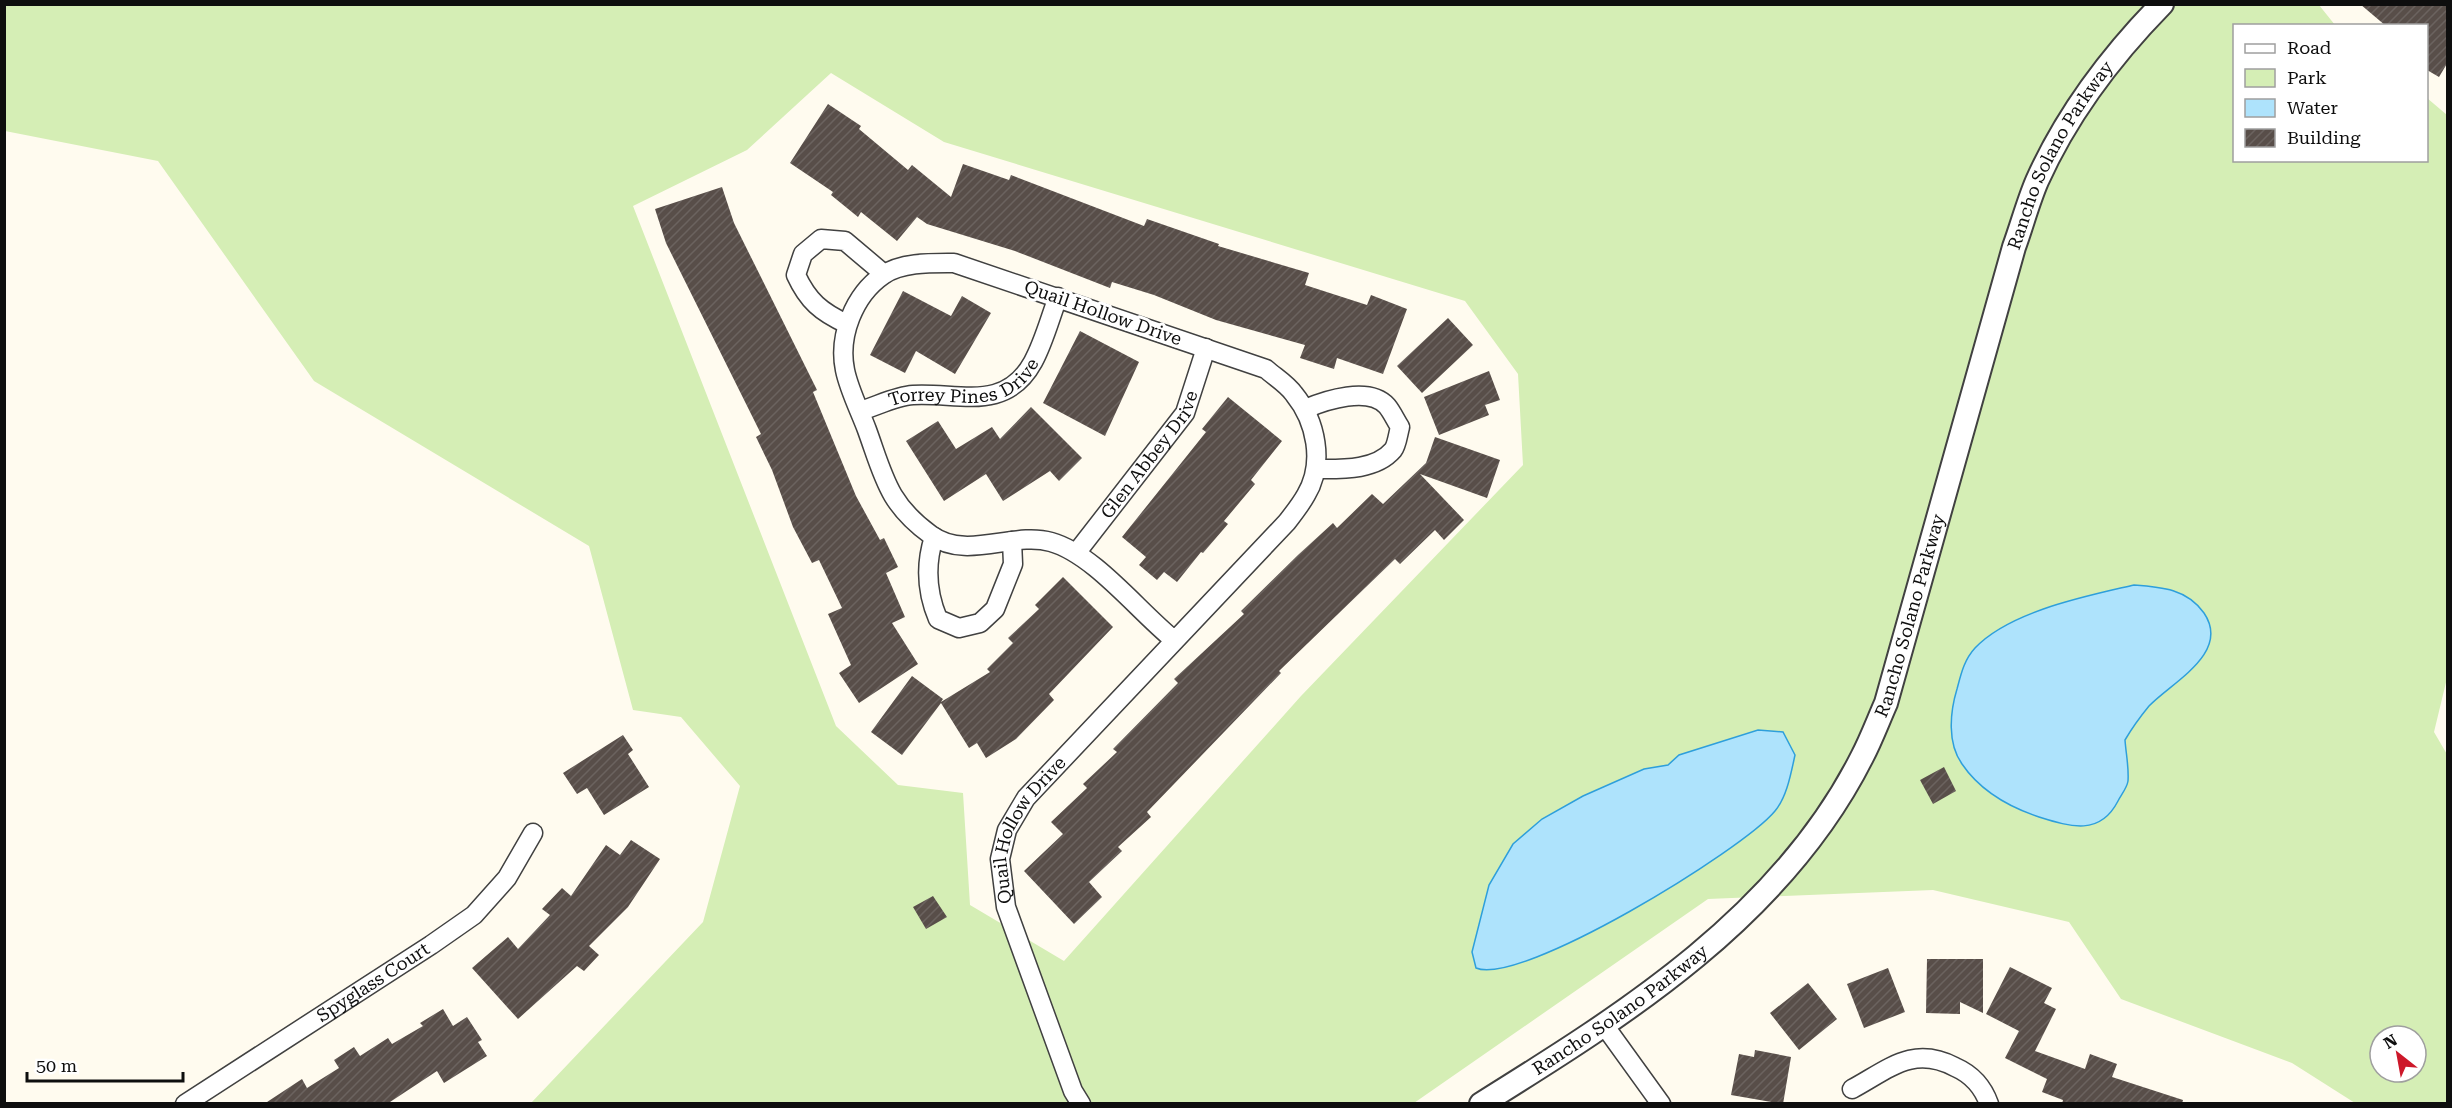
<svg xmlns="http://www.w3.org/2000/svg" width="2452" height="1108" font-family="'Roboto Serif',serif">
<defs>
<pattern id="building-hatch" width="6" height="6" patternUnits="userSpaceOnUse" patternTransform="scale(1.5)"><rect width="6" height="6" fill="#584e49"/><path d="M-1 1l2-2M0 6l6-6M5 7l2-2" fill="none" stroke="#6b635f"/></pattern>
</defs>
<rect width="100%" height="100%" fill="#fffbef"/>
<!-- green -->
<path fill="#d5eeb5" fill-rule="evenodd" d="M4 5H2319L2335 25 2234 26V160H2426L2427 98 2447 115 2448 674 2434 732 2448 756 2447 1103H2355L2292 1063 2121 999 2069 922 1933 890 1708 899 1414 1103H531L703 922 740 786 681 717 633 710 589 546 314 381 158 161 5 131ZM831 73 944 142 1465 301 1518 374 1523 465 1301 696 1064 961 970 905 963 793 898 785 836 726 633 206 747 150ZM2380 1036H2416V1072H2380Z"/>
<!-- water -->
<path fill="#aee3fc" stroke="#2e9fdb" stroke-width="1.5" d="M2134 585C2162 587 2187 589 2204 613 2231 653 2172 682 2149 706 2140 717 2132 728 2125 740 2126 754 2129 767 2128 781 2127 788 2121 795 2118 801 2100 836 2071 827 2039 817 2009 807 1981 792 1962 764 1947 743 1950 712 1957 689 1961 674 1964 660 1975 648 2010 611 2087 596 2134 585Z
M1758 730 1783 732 1795 755C1791 773 1787 797 1775 811 1743 850 1520 987 1476 968L1472 952 1489 885 1513 844 1542 819 1583 796 1644 769 1668 765 1679 755Z"/>
<!-- building -->
<path fill="url(#building-hatch)" d="M2360 4H2448V62L2439 77 2427 70V26H2386Z
M828 104 861 126 859 129 908 170 912 165 951 197 963 164 1009 180 1011 175 1144 226 1147 219 1219 244 1218 246 1309 273 1305 285 1367 305 1371 295 1407 309 1383 374 1337 358 1334 369 1300 358 1305 345 1216 320 1154 295 1112 282 1110 288 1015 251 927 224 917 217 897 241 861 212 858 217 831 195 833 192 790 163Z
M722 187 734 223 817 390 813 392 856 496 880 540 884 538 898 567 886 573 905 617 892 623 918 664 859 703 839 673 851 665 828 614 842 608 819 560 812 563 793 527 772 470 756 437 761 434 666 243 655 209Z
M903 291 951 316 962 296 991 313 955 374 916 351 905 373 870 355Z
M1448 318 1473 345 1422 393 1397 366Z
M1080 331 1139 362 1105 436 1043 403Z
M1489 371 1500 400 1485 405 1489 415 1439 435 1424 397Z
M1228 397 1282 441 1251 480 1255 484 1224 521 1228 524 1203 553 1201 552 1177 582 1164 572 1157 580 1139 565 1146 557 1122 537 1206 432 1202 429Z
M1031 407 1082 458 1059 481 1050 471 1003 501 986 474 944 501 906 441 938 421 956 449 992 427 1000 439Z
M1435 437 1500 460 1487 498 1420 474 1464 520 1444 540 1435 530 1400 564 1395 559 1279 671 1281 673 1147 812 1151 817 1118 847 1122 851 1089 882 1102 897 1074 924 1024 871 1063 834 1051 822 1087 788 1083 784 1117 752 1113 749 1178 683 1174 679 1244 614 1241 611 1298 555 1333 523 1337 528 1372 494 1383 504 1426 463Z
M1063 577 1113 627 1049 694 1054 700 1016 739 986 758 977 743 969 748 941 703 902 755 871 732 912 676 943 699 941 702 990 672 987 669 1013 643 1008 638 1039 609 1035 605Z
M623 735 633 750 628 754 649 787 604 815 587 788 577 794 563 773Z
M1944 767 1956 791 1933 804 1920 780Z
M631 840 660 859 628 907 589 946 599 955 584 971 577 966 518 1019 472 968 508 937 518 949 550 915 542 909 562 888 571 896 606 845 620 855Z
M933 896 947 917 926 929 913 907Z
M1927 959H1983V1013L1960 1002V1014L1926 1013Z
M2010 967 2052 988 2044 1003 2056 1009 2035 1051 2085 1069 2090 1054 2117 1064 2112 1077 2183 1100 2182 1104H2062L2063 1100 2042 1092 2047 1079 2005 1058 2019 1031 1986 1014Z
M1888 968 1905 1012 1864 1028 1847 984Z
M1808 983 1837 1019 1799 1050 1770 1013Z
M443 1009 453 1026 467 1017 482 1040 478 1042 487 1056 444 1083 437 1071 387 1104H264L302 1079 307 1088 339 1068 334 1060 354 1047 360 1056 388 1038 392 1044 423 1026 420 1023Z
M1755 1050 1791 1057 1783 1104 1731 1095 1739 1054 1754 1057Z"/>
<g fill="none" stroke-linecap="round" stroke-linejoin="round">
<defs>
<g id="minor">
<path d="M847 324C821 312 808 301 796 275L803 254 821 239 845 241 884 274"/>
<path d="M1305 409C1326 400 1369 386 1387 406 1392 412 1396 421 1400 427 1398 434 1397 445 1393 450 1375 471 1340 469 1316 469"/>
<path id="s1" d="M860 411C877 406 896 396 913 395 958 392 1005 413 1033 362 1044 342 1050 318 1058 297"/>
<path d="M934 537C925 565 927 593 938 619L959 628 980 623 995 609 1013 564 1012 541"/>
<path id="s2" d="M1077 552 1185 413 1206 348"/>
<path d="M1604 1025 1661 1104"/>
<path d="M1852 1089C1889 1069 1913 1045 1955 1067 1971 1074 1983 1087 1989 1104"/>
<path id="s3" d="M185 1104 431 945 474 915 507 878 533 833"/>
<path id="s4" d="M1081 1104 1073 1091 1006 907 1000 859 1007 830 1026 798 1287 522C1294 513 1301 504 1306 495 1325 463 1316 421 1294 394 1287 384 1275 377 1266 369L954 263C932 263 902 262 883 275 854 295 838 336 845 370 849 390 860 411 867 430 884 477 888 504 931 535 967 561 1013 531 1051 542 1094 554 1138 611 1174 640"/>
</g>
<g id="tertiary">
<path id="s5" d="M1481 1104C1627 1013 1782 916 1862 757 1871 740 1878 721 1886 703L2014 247C2022 225 2028 202 2037 181 2067 114 2111 56 2162 4"/>
</g>
</defs>
<!-- minor casing -->
<use href="#minor" stroke="#414141" stroke-width="21"/>
<!-- tertiary casing -->
<use href="#tertiary" stroke="#414141" stroke-width="26"/>
<!-- minor -->
<use href="#minor" stroke="#fff" stroke-width="18"/>
<!-- tertiary -->
<use href="#tertiary" stroke="#fff" stroke-width="22"/>
</g>
<g text-anchor="middle" stroke-width="6" stroke-linejoin="round" paint-order="stroke">
<!-- street labels -->
<g font-size="18" fill="#0e0e0e" stroke="#fff">
<text dy="6" stroke="none"><textPath href="#s5" startOffset="1158">Rancho Solano Parkway</textPath></text>
<text transform="translate(1103 313) rotate(19)" y="6">Quail Hollow Drive</text>
<text dy="6" stroke="none"><textPath href="#s1" startOffset="111">Torrey Pines Drive</textPath></text>
<text dy="6" stroke="none"><textPath href="#s2" startOffset="122">Glen Abbey Drive</textPath></text>
<text dy="6" stroke="none"><textPath href="#s5" startOffset="672">Rancho Solano Parkway</textPath></text>
<text dy="6" stroke="none"><textPath href="#s4" startOffset="297">Quail Hollow Drive</textPath></text>
<text dy="6" stroke="none"><textPath href="#s3" startOffset="224">Spyglass Court</textPath></text>
<text dy="6" stroke="none"><textPath href="#s5" startOffset="168">Rancho Solano Parkway</textPath></text>
</g>
</g>
<!-- border -->
<rect width="2452" height="1108" fill="none" stroke="#0e0e0e" stroke-width="12"/>
<!-- legend -->
<rect x="2233" y="24" width="195" height="138" fill="#ffffff" stroke="#9f9f9f" stroke-width="1.5"/>
<rect x="2245" y="44" width="30" height="9" fill="#ffffff" stroke="#9f9f9f" stroke-width="1.5"/>
<text x="2287" y="54" font-size="18" fill="#0e0e0e">Road</text>
<rect x="2245" y="69" width="30" height="18" fill="#d5eeb5" stroke="#9f9f9f" stroke-width="1.5"/>
<text x="2287" y="84" font-size="18" fill="#0e0e0e">Park</text>
<rect x="2245" y="99" width="30" height="18" fill="#aee3fc" stroke="#9f9f9f" stroke-width="1.5"/>
<text x="2287" y="114" font-size="18" fill="#0e0e0e">Water</text>
<rect x="2245" y="129" width="30" height="18" fill="url(#building-hatch)" stroke="#9f9f9f" stroke-width="1.5"/>
<text x="2287" y="144" font-size="18" fill="#0e0e0e">Building</text>
<!-- north arrow -->
<g transform="translate(2398 1054) rotate(329)"><circle r="28" fill="#ffffff" stroke="#9f9f9f" stroke-width="1.5"/>
<path d="M0-4.5L10 22L0 15L-10 22Z" fill="#cd182a"/>
<text y="-9" font-size="16" font-weight="bold" text-anchor="middle" fill="#0e0e0e">N</text>
</g>
<!-- scale -->
<path d="M27 1072v9h156v-9" fill="none" stroke="#0e0e0e" stroke-width="3"/>
<text x="36" y="1072" font-size="18" fill="#0e0e0e" stroke="#ffffff" stroke-width="4.5" paint-order="stroke">50 m</text>
</svg>
